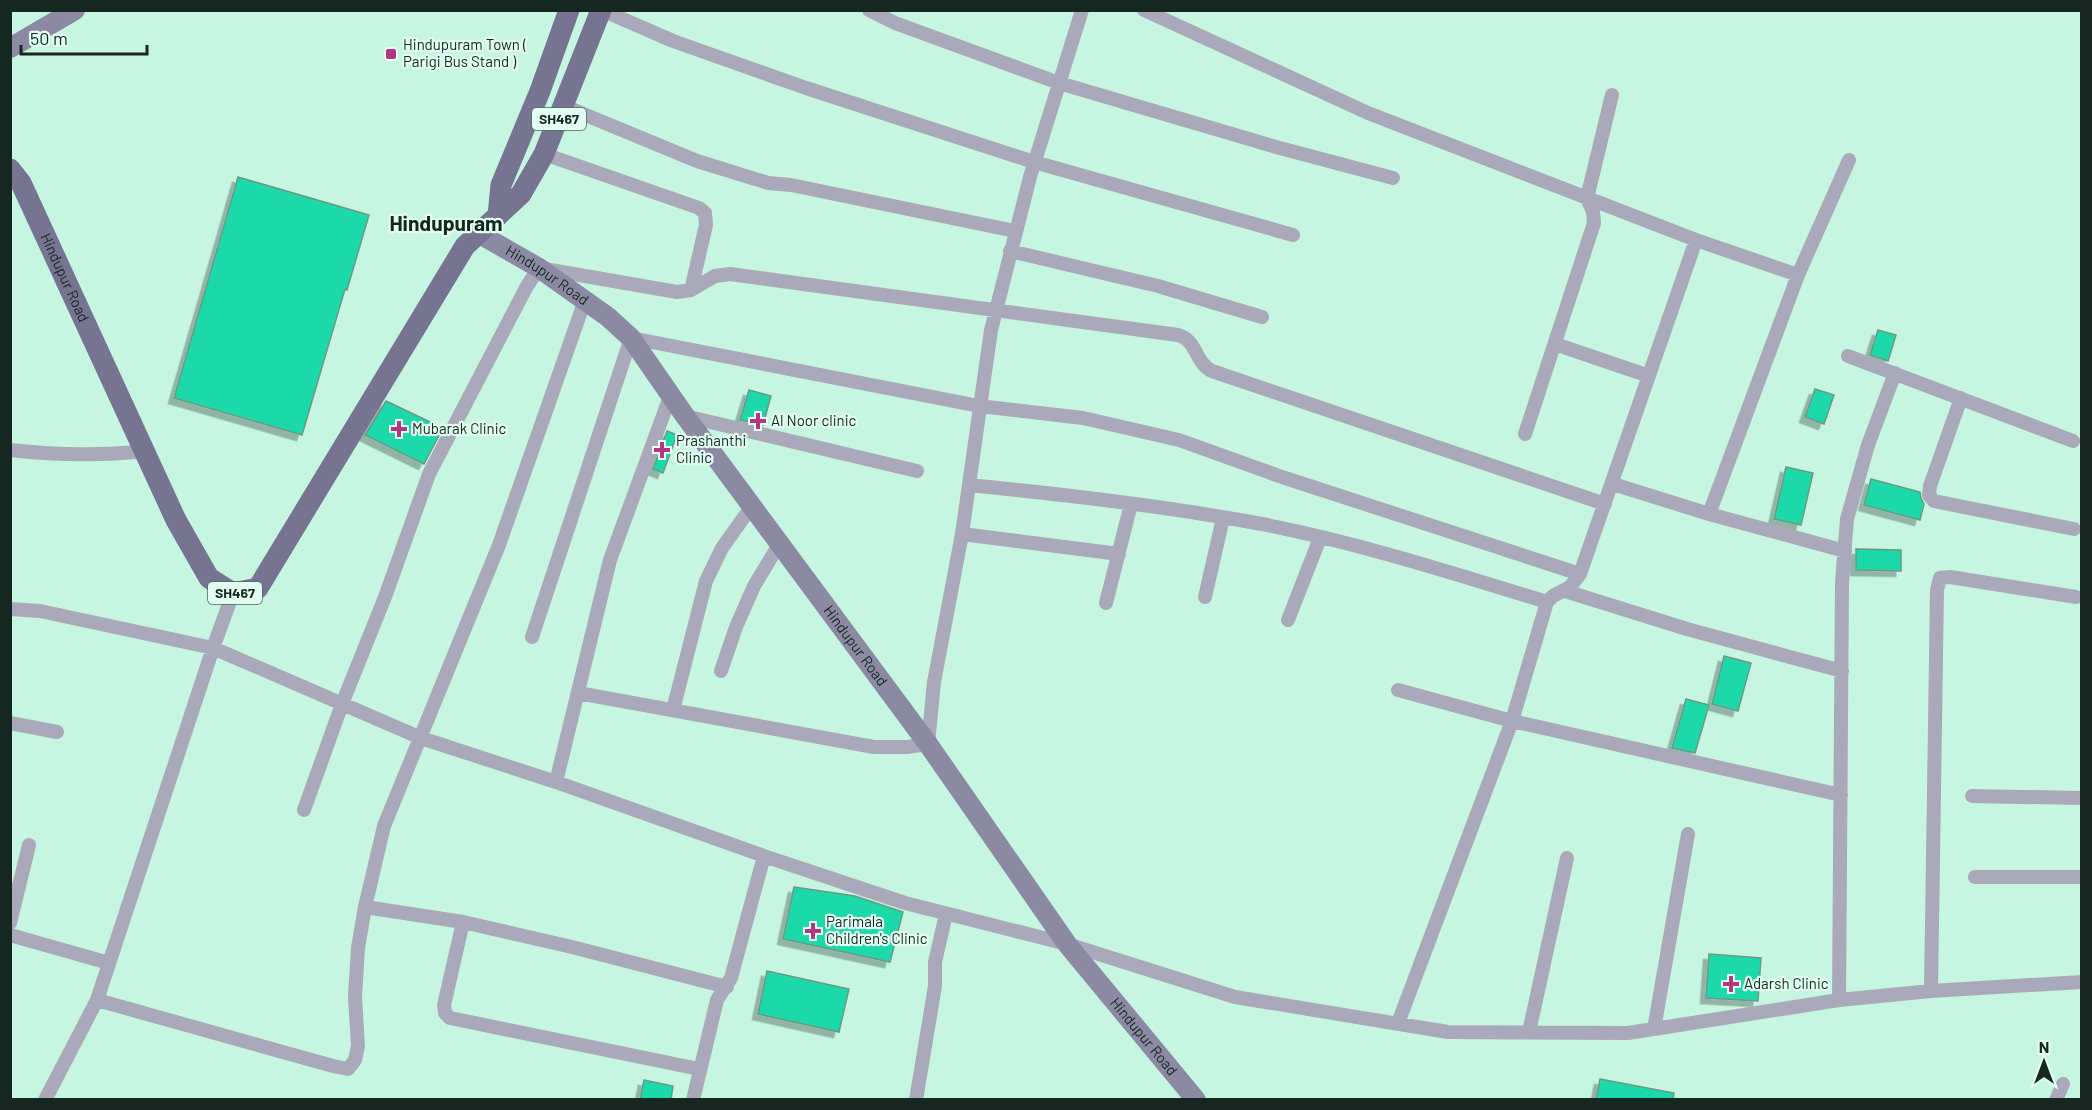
<svg xmlns="http://www.w3.org/2000/svg" width="2092" height="1110" font-family="Barlow,sans-serif">
<defs>
<filter id="shadow"><feDropShadow dx="-5.5" dy="5.5" stdDeviation="0" flood-color="#0004"/></filter>
</defs>
<rect width="100%" height="100%" fill="#c6f5e2"/>
<!-- building -->
<path fill="#1dd9a9" stroke="#6d9888" stroke-width="1.5" filter="url(#shadow)" d="M238 177 369 215 347 290 345 289 302 435 174 398Z
M1878 330 1896 335 1888 361 1870 355Z
M1815 389 1834 395 1824 424 1805 417Z
M749 390 771 396 763 425 740 420Z
M386 401 443 428 424 464 365 435Z
M667 431 677 435 663 473 653 469Z
M1786 467 1813 473 1801 525 1774 519Z
M1871 479 1920 492 1921 498 1924 504 1920 520 1864 505Z
M1856 549 1901 550V571L1856 570Z
M1724 656 1751 663 1738 711 1712 704Z
M1686 699 1709 705 1695 753 1672 748Z
M794 887 855 896 903 912 890 962 783 939Z
M1709 954 1761 958 1758 1001 1706 998Z
M767 971 849 989 839 1032 758 1014Z
M1600 1079 1674 1093 1673 1100H1596Z
M644 1080 673 1086 671 1100H640Z"/>
<g fill="none" stroke-linecap="round" stroke-linejoin="round">
<!-- street -->
<path stroke="#aaa9ba" stroke-width="14" d="M602 10 673 41 806 88 1034 162 1293 235
M869 10 895 23 1059 83 1276 147 1393 178
M1144 10 1368 113 1696 240 1798 275
M564 106 697 161 768 183 791 185 1015 231
M544 154 699 208 705 213 706 225 691 290
M1010 251 1158 286 1262 317
M1555 344 1649 376
M1848 356 2073 441
M1961 398 1930 486 1929 495 1934 501 2074 529
M685 416 917 471
M1525 434 1594 223 1593 212 1587 198 1612 95
M10 450C55 455 100 456 144 451
M1613 484 1709 514 1845 551
M969 485C1067 495 1165 506 1262 524 1359 543 1453 573 1547 602
M1709 514 1798 275 1849 160
M962 534 1119 554
M1565 591 1687 629 1842 671
M1205 597 1223 518
M1106 603 1131 504
M10 609 40 611 213 648 421 738 556 782 764 856 905 903 1067 944 1235 997 1448 1032 1628 1033 1839 1000 1931 991 2082 982
M1288 620 1320 538
M532 637 631 338 979 406 1083 418 1179 440 1282 477 1580 574
M721 671 736 627 754 586 780 543
M1398 690 1512 721 1841 795
M578 693 874 747H907L928 744 934 682 962 534 991 330 1030 177 1082 10
M673 710 706 581 722 548 752 506
M10 723 57 732
M556 782 610 560 671 394
M1972 796 2082 798
M304 810 342 704 385 597 429 474 527 286 539 268 677 292 691 290 715 276 730 274 1178 335C1197 340 1195 363 1212 371L1605 504
M1975 877H2082
M365 907 463 922 572 947 727 987
M463 922 444 1005 445 1013 450 1018 699 1069
M10 923 29 845
M10 935 109 963
M1931 991 1937 590 1940 578 1950 577 2076 597
M97 1000 333 1066 348 1069 355 1060 358 1046 355 997 358 948 365 907 384 826 499 545 585 300
M1839 1000 1842 582 1847 519 1868 445 1895 373
M1398 1023 1512 721 1547 602 1553 596 1570 587 1580 574 1696 240
M1654 1029 1688 834
M1529 1032 1567 858
M45 1100 97 1000 213 648 233 593
M693 1100 717 1000 731 978 764 856
M916 1100 935 986V962L946 914
M2056 1100 2063 1084"/>
<!-- secondary -->
<g stroke="#8c8aa3" stroke-width="20">
<path d="M10 48 75 10"/>
<path id="s1" d="M478 233 539 268 608 317 631 338 685 416 928 744 1067 944 1196 1100"/>
</g>
<!-- primary -->
<g stroke="#777492" stroke-width="21">
<path id="s2" d="M10 169 21 183 176 520 209 578 233 593 258 588 465 246 521 194 544 154 601 10"/>
<path d="M498 216 501 185 540 91 569 10"/>
</g>
</g>
<!-- markers -->
<g fill="#b53580" stroke="#e2fdf2" stroke-width="2">
<rect x="385" y="48" width="12" height="12" rx="3"/>
<path d="M755 412h6v6h6v6h-6v6h-6v-6h-6v-6h6z"/>
<path d="M396 420h6v6h6v6h-6v6h-6v-6h-6v-6h6z"/>
<path d="M659 441h6v6h6v6h-6v6h-6v-6h-6v-6h6z"/>
<path d="M810 922h6v6h6v6h-6v6h-6v-6h-6v-6h6z"/>
<path d="M1728 975h6v6h6v6h-6v6h-6v-6h-6v-6h6z"/>
</g>
<g text-anchor="middle" stroke-width="4.5" stroke-linejoin="round" paint-order="stroke">
<!-- shield labels -->
<g fill="#e2fdf2" stroke="#52675f" stroke-width="1.5">
<rect x="532" y="108" width="54" height="22" rx="4.5"/>
<rect x="208" y="582" width="54" height="22" rx="4.5"/>
</g>
<g font-size="14" font-weight="bold" fill="#152720">
<text x="559" y="124">SH467</text>
<text x="235" y="598">SH467</text>
</g>
<!-- poi labels -->
<g font-size="15" fill="#152720" stroke="#e2fdf2" text-anchor="start">
<text x="403" y="50">Hindupuram Town (<tspan x="403" dy="17">Parigi Bus Stand )</tspan></text>
<text x="771" y="426">Al Noor clinic</text>
<text x="412" y="434">Mubarak Clinic</text>
<text x="676" y="446">Prashanthi<tspan x="676" dy="17">Clinic</tspan></text>
<text x="826" y="927">Parimala<tspan x="826" dy="17">Children's Clinic</tspan></text>
<text x="1744" y="989">Adarsh Clinic</text>
</g>
<!-- street labels -->
<g font-size="15" fill="#152720" stroke="#e2fdf2">
<text dy="5" stroke="none"><textPath href="#s1" startOffset="81">Hindupur Road</textPath></text>
<text dy="5" stroke="none"><textPath href="#s2" startOffset="122">Hindupur Road</textPath></text>
<text dy="5" stroke="none"><textPath href="#s1" startOffset="567">Hindupur Road</textPath></text>
<text dy="5" stroke="none"><textPath href="#s1" startOffset="1053">Hindupur Road</textPath></text>
</g>
<!-- district labels -->
<g font-size="21" font-weight="bold" fill="#152720" stroke="#e2fdf2">
<text x="446" y="231">Hindupuram</text>
</g>
</g>
<!-- border -->
<rect width="2092" height="1110" fill="none" stroke="#152720" stroke-width="24"/>
<!-- north arrow -->
<g transform="translate(2044 1062)" stroke="#e2fdf2" stroke-width="4.5" paint-order="stroke">
<path d="M0-4.5L10 22L0 15L-10 22Z" fill="#152720"/>
<text y="-9" font-size="16" font-weight="bold" text-anchor="middle" fill="#152720">N</text>
</g>
<!-- scale -->
<path d="M21 45v9h126v-9" fill="none" stroke="#152720" stroke-width="3"/>
<text x="30" y="45" font-size="18" fill="#152720" stroke="#e2fdf2" stroke-width="4.5" paint-order="stroke">50 m</text>
</svg>
